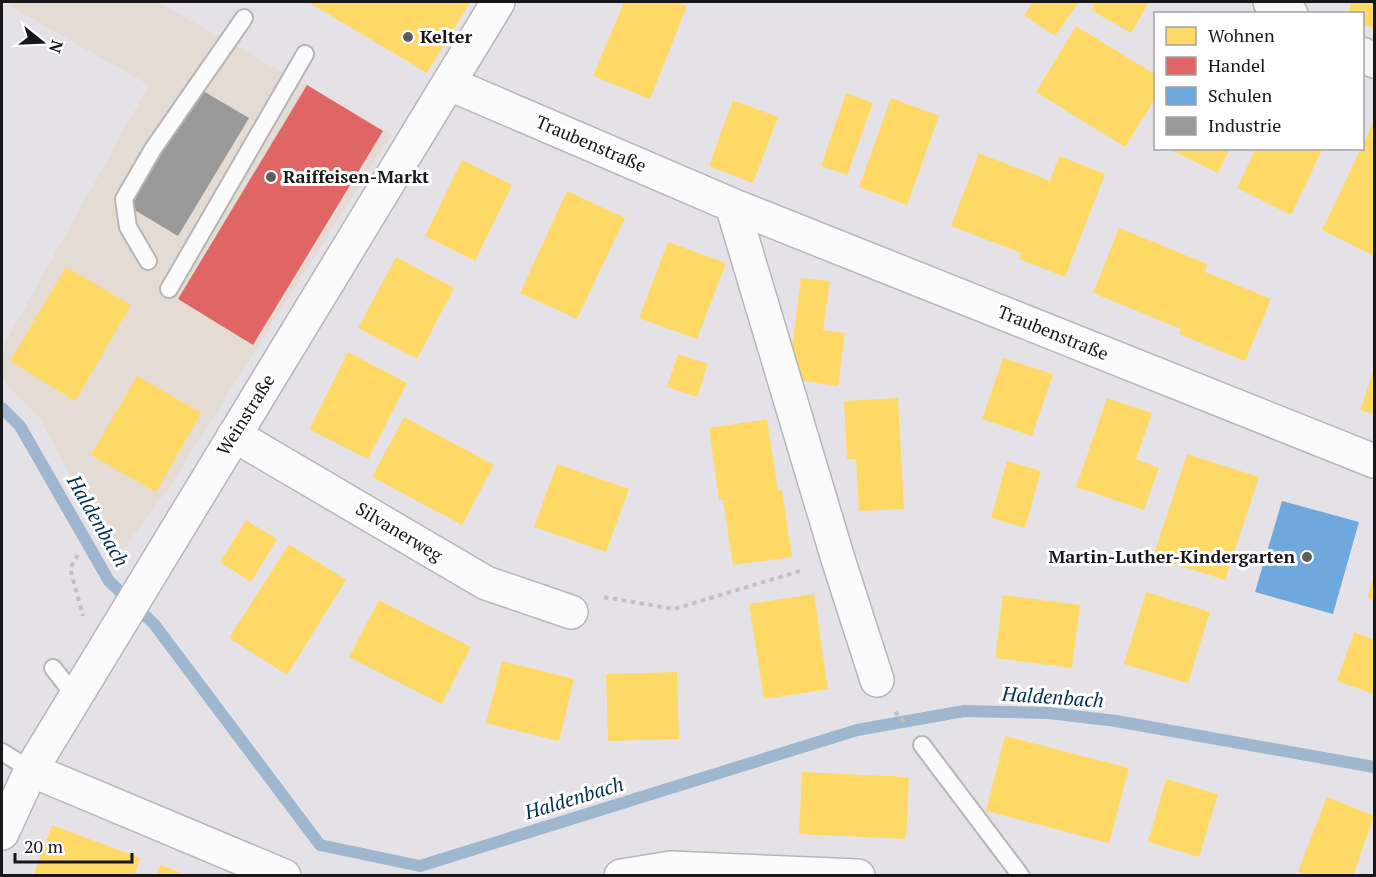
<svg xmlns="http://www.w3.org/2000/svg" width="1376" height="877" font-family="'PT Serif',serif">
<rect width="100%" height="100%" fill="#e5e2e7"/>
<!-- commercial -->
<path fill="#e4dcd4" d="M2 2H158L392 134 170 486 115 561 39 417 2 379V348L149 85Z"/>
<!-- homes -->
<path fill="#ffd966" d="M308 2H470L427 73Z
M624 2H676L687 6 650 99 593 76Z
M1033 2H1079L1055 36 1024 15Z
M1096 2H1149L1131 33 1091 10Z
M1352 2H1374V29L1362 23V14H1347Z
M1076 26 1156 75V97L1125 147 1036 92Z
M846 93 873 103 847 175 821 166Z
M891 98 939 116 907 205 859 187Z
M733 100 778 117 753 183 709 166Z
M1374 121V256L1322 230Z
M1167 148H1230L1218 173Z
M1256 148H1323L1291 215 1237 188Z
M979 153 1050 181 1059 156 1105 174 1065 277 1019 259 1021 253 951 226Z
M462 160 512 185 475 261 425 236Z
M567 191 625 218 577 319 520 293Z
M1119 228 1207 264 1205 272 1271 299 1245 361 1179 334 1181 329 1093 293Z
M668 242 726 263 697 339 639 318Z
M396 257 454 288 417 359 358 328Z
M66 267 131 305 75 401 10 361Z
M801 278 830 281 823 330 845 333 838 386 788 379Z
M348 352 407 383 368 459 309 429Z
M678 354 708 364 697 397 667 387Z
M1003 358 1053 374 1032 436 982 419Z
M1374 369V414L1360 410Z
M137 376 201 413 156 492 91 455Z
M898 398 904 509 859 511 856 459H847L844 401Z
M1107 398 1152 413 1136 459 1159 468 1144 510 1076 487Z
M404 417 494 465 462 525 372 477Z
M767 419 778 491 782 490 792 557 733 565 723 500H719L709 428Z
M1187 454 1259 477 1225 580 1153 557Z
M1007 461 1041 471 1025 528 991 518Z
M557 464 629 489 606 552 534 527Z
M246 520 277 539 251 582 220 562Z
M289 544 346 580 287 675 229 638Z
M1374 577V600L1367 597Z
M1146 592 1210 612 1188 683 1124 664Z
M814 594 828 689 764 699 749 604Z
M1003 595 1080 605 1072 668 995 658Z
M379 600 471 647 442 704 349 657Z
M1354 632 1374 640V694L1337 681Z
M502 661 574 679 559 741 486 723Z
M677 672 679 739 608 741 606 674Z
M1005 736 1129 768 1109 843 986 811Z
M802 772 909 777 906 839 799 834Z
M1166 779 1218 794 1199 857 1148 842Z
M1327 797 1374 816 1353 876H1310L1298 871Z
M52 825 140 858 134 876H33Z
M161 865 186 875V876H156Z"/>
<!-- shops -->
<path fill="#e06666" d="M307 85 383 131 253 345 178 299Z"/>
<!-- schools -->
<path fill="#6fa8dc" d="M1282 501 1359 522 1333 614 1255 592Z"/>
<!-- industry -->
<path fill="#999" d="M198 88 249 118 178 236 128 206Z"/>
<g fill="none" stroke-linecap="round" stroke-linejoin="round">
<!-- stream -->
<path stroke="#9eb7ce" stroke-width="12" d="M2 408 20 426 109 581 154 624 320 845 420 866 857 730 964 711 1049 713 1116 721 1374 767"/>
<defs>
<path id="lane" d="M148 261 128 227 124 199 153 149 244 18
M169 289 305 54
M53 668 75 696
M922 745 1021 876
M2 752 31 770"/>
<path id="street" d="M450 84 732 205 1374 461
M732 205 838 559 877 680
M234 435 486 583 571 612
M31 770 284 876
M2 833 31 770 498 2
M621 876 671 868 858 876"/>
<path id="secondary" d="M1270 2 1291 14
M1362 54 1374 61"/>
</defs>
<!-- lane casing -->
<use href="#lane" stroke="#b7b5b9" stroke-width="20"/>
<!-- street casing -->
<use href="#street" stroke="#b7b5b9" stroke-width="36"/>
<!-- secondary casing -->
<use href="#secondary" stroke="#b7b5b9" stroke-width="36"/>
<!-- path -->
<path stroke="#c1c1c3" stroke-width="4" stroke-dasharray="4.5 4.5" stroke-linecap="butt" d="M78 555 70 568 83 616
M604 597 674 609 803 570
M895 712 906 724"/>
<!-- lane -->
<use href="#lane" stroke="#fbfbfb" stroke-width="16"/>
<!-- street -->
<use href="#street" stroke="#fbfbfb" stroke-width="33"/>
<!-- secondary -->
<use href="#secondary" stroke="#f2f5f4" stroke-width="33"/>
</g>
<!-- markers -->
<g fill="#5f5d60" stroke="#fff" stroke-width="2">
<circle cx="408" cy="37" r="6"/>
<circle cx="271" cy="177" r="6"/>
<circle cx="1307" cy="557" r="6"/>
</g>
<g text-anchor="middle" stroke-width="6" stroke-linejoin="round" paint-order="stroke">
<!-- poi labels -->
<g font-size="18" font-weight="bold" fill="#171618" stroke="#fff" text-anchor="start">
<text x="420" y="43">Kelter</text>
<text x="283" y="183">Raiffeisen-Markt</text>
<text x="1295" y="563" text-anchor="end">Martin-Luther-Kindergarten</text>
</g>
<!-- street labels -->
<g font-size="18" fill="#171618" stroke="#fff">
<text transform="translate(591 144) rotate(23)" y="6">Traubenstraße</text>
<text transform="translate(1053 333) rotate(22)" y="6">Traubenstraße</text>
<text transform="translate(246 415) rotate(-58)" y="6">Weinstraße</text>
<text transform="translate(399 532) rotate(31)" y="6">Silvanerweg</text>
</g>
<!-- water labels -->
<g font-size="20" font-style="italic" fill="#002f4d" stroke="#fff">
<text transform="translate(98 521) rotate(60)" y="7">Haldenbach</text>
<text transform="translate(1053 697) rotate(4)" y="7">Haldenbach</text>
<text transform="translate(574 798) rotate(-17)" y="7">Haldenbach</text>
</g>
</g>
<!-- border -->
<rect width="1376" height="877" fill="none" stroke="#171618" stroke-width="6"/>
<!-- legend -->
<rect x="1154" y="12" width="210" height="138" fill="#ffffff" stroke="#a2a2a3" stroke-width="1.5"/>
<rect x="1166" y="27" width="30" height="18" fill="#ffd966" stroke="#a2a2a3" stroke-width="1.5"/>
<text x="1208" y="42" font-size="18" fill="#171618">Wohnen</text>
<rect x="1166" y="57" width="30" height="18" fill="#e06666" stroke="#a2a2a3" stroke-width="1.5"/>
<text x="1208" y="72" font-size="18" fill="#171618">Handel</text>
<rect x="1166" y="87" width="30" height="18" fill="#6fa8dc" stroke="#a2a2a3" stroke-width="1.5"/>
<text x="1208" y="102" font-size="18" fill="#171618">Schulen</text>
<rect x="1166" y="117" width="30" height="18" fill="#999999" stroke="#a2a2a3" stroke-width="1.5"/>
<text x="1208" y="132" font-size="18" fill="#171618">Industrie</text>
<!-- north arrow -->
<g transform="translate(42 42) rotate(108)" stroke="#ffffff" stroke-width="4.5" paint-order="stroke">
<path d="M0-4.5L10 22L0 15L-10 22Z" fill="#171618"/>
<text y="-9" font-size="16" font-weight="bold" text-anchor="middle" fill="#171618">N</text>
</g>
<!-- scale -->
<path d="M15 853v9h117v-9" fill="none" stroke="#171618" stroke-width="3"/>
<text x="24" y="853" font-size="18" fill="#171618" stroke="#ffffff" stroke-width="4.5" paint-order="stroke">20 m</text>
</svg>
